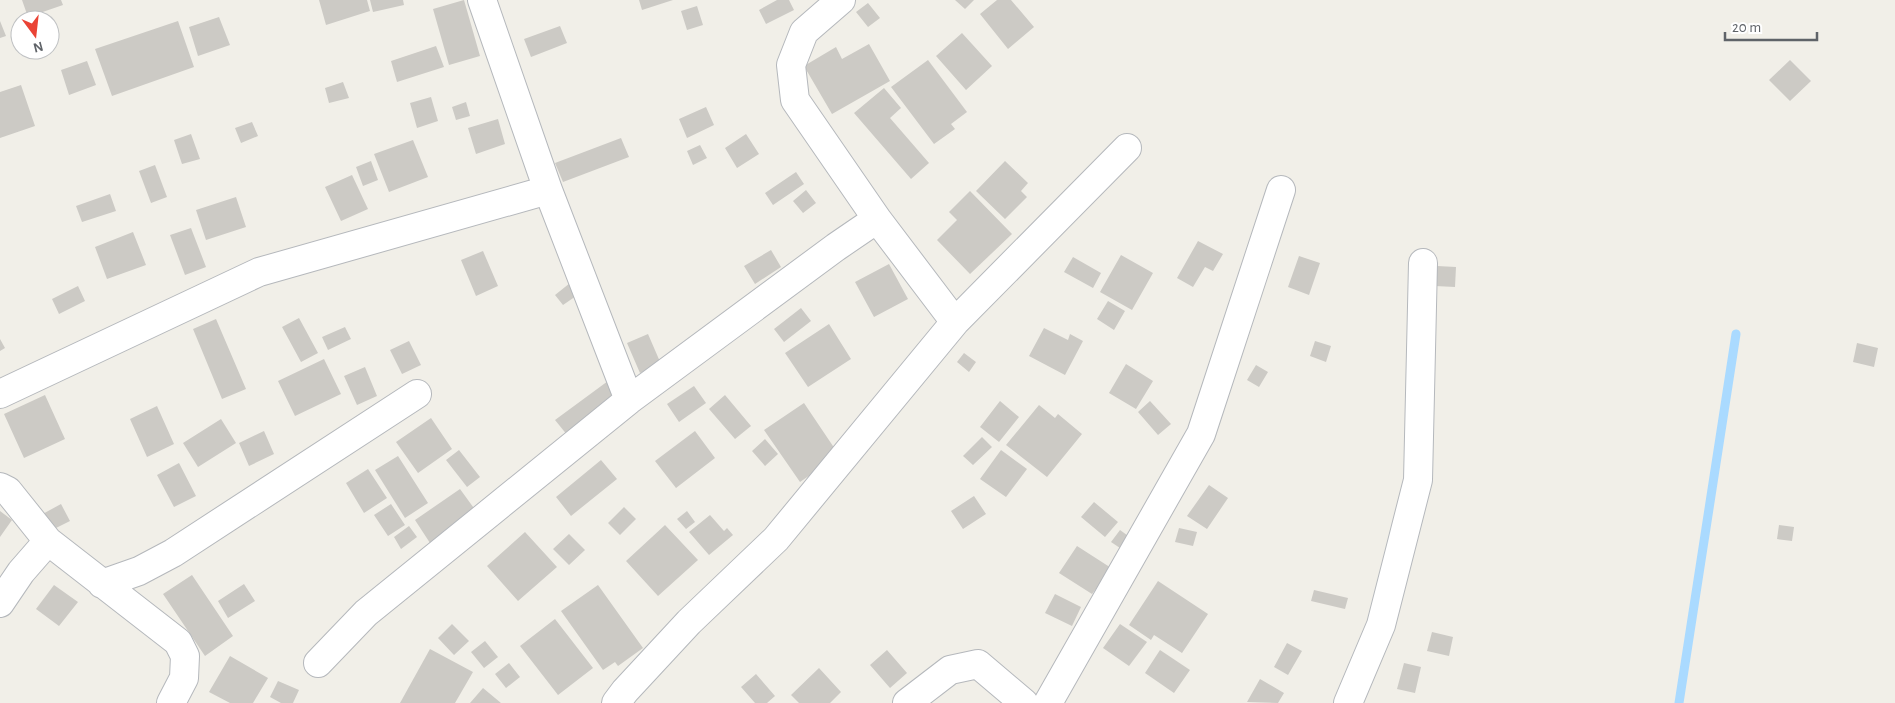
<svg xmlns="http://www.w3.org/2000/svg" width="1895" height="703" font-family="'Alegreya Sans',sans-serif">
<rect width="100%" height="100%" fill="#f1efe8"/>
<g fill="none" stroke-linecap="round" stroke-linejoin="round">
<!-- stream -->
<path stroke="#aadaff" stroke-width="9" d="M1679 703 1736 334"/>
</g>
<!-- building -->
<path fill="#cccac5" d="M22 0H61L63 5 28 17Z
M319 0H367L370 11 326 25Z
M370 0H403L404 5 373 12Z
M464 0 480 56 449 65 433 9Z
M639 0H673L642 10Z
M777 0H789L794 10 766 24 759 10Z
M955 0H974L965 9Z
M997 0H1011L1034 27 1008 49 980 14Z
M868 3 880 18 868 27 856 12Z
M697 6 703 25 687 30 681 11Z
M219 17 230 45 198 56 189 27Z
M0 21 6 36 0 38Z
M178 21 194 67 112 96 95 49Z
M560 26 567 43 531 57 524 39Z
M962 33 992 66 966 90 936 56Z
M869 44 890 81 832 114 804 66 836 47 842 59Z
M436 46 444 67 397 82 391 61Z
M928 60 967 112 951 124 955 129 934 144 891 87Z
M1790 60 1811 81 1790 101 1769 80Z
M87 61 96 85 69 95 61 70Z
M343 82 349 98 329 103 325 88Z
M21 85 35 126 0 138V92Z
M884 88 901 108 890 118 929 163 911 179 854 113Z
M431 97 438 121 417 128 410 103Z
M466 102 470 116 456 120 452 107Z
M706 107 714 125 687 138 679 119Z
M498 119 505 144 476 154 468 128Z
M252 122 258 136 241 143 235 128Z
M191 134 200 159 182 164 174 140Z
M746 134 759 154 737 168 725 148Z
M621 138 629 157 563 182 555 163Z
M413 140 428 177 389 192 374 154Z
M700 145 707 158 693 165 687 151Z
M371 161 378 180 363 186 356 167Z
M1005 161 1028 183 1021 191 1027 197 1005 219 976 191Z
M155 165 167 197 151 203 139 171Z
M796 172 804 184 773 205 765 193Z
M352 175 368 209 341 221 325 187Z
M806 190 816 203 803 213 793 201Z
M970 191 1012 234 970 274 937 240 957 220 949 212Z
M110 194 116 211 82 222 76 206Z
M236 197 246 227 206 240 196 210Z
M191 228 206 267 185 275 170 235Z
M133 232 146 265 107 279 95 247Z
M1198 241 1223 254 1213 271 1205 267 1193 287 1177 278Z
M771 250 781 267 755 284 744 266Z
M483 251 498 286 476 296 461 260Z
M1121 255 1153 273 1132 310 1100 292Z
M1299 256 1320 263 1309 295 1288 287Z
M1073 257 1101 273 1093 288 1064 272Z
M889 264 908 299 874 317 855 282Z
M1437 266 1456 267 1455 287 1435 286Z
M570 283 579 294 563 305 555 295Z
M78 286 85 301 59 314 52 299Z
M1108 301 1125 311 1114 330 1097 319Z
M801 308 811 321 784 342 774 329Z
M299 318 318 353 301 362 282 327Z
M216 319 246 389 222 399 193 329Z
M829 324 851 359 808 387 785 353Z
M345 327 351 339 328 350 322 337Z
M1044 328 1068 340 1070 334 1083 341 1065 375 1029 356Z
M648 334 661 364 640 373 627 343Z
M0 339 5 348 0 351Z
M409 341 421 365 402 374 390 350Z
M1315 341 1331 346 1326 362 1310 356Z
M1857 343 1878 348 1874 367 1853 362Z
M964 353 976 362 969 372 957 362Z
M324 359 341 394 295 416 278 381Z
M1126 364 1153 381 1136 409 1109 393Z
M1256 365 1268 372 1259 387 1247 380Z
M365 367 377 396 357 405 344 376Z
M608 381 620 397 568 436 555 420Z
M694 386 706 403 679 422 667 404Z
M45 395 65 439 24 458 4 414Z
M725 395 751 426 735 439 709 409Z
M1000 401 1019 417 999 442 980 427Z
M1150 401 1171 424 1158 435 1138 412Z
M804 403 839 455 800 482 764 430Z
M1039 405 1055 418 1058 414 1082 434 1047 477 1006 445Z
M157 406 174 444 147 457 130 419Z
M431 418 452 449 418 473 396 442Z
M221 419 236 443 198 467 183 443Z
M264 431 274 454 249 466 239 443Z
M695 431 715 458 676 488 655 461Z
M982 437 992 447 973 465 963 456Z
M765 439 778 454 765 466 752 451Z
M459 450 480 477 467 487 446 460Z
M1001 450 1027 469 1006 497 980 479Z
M398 456 428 503 405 518 375 470Z
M601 460 617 479 571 516 556 497Z
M179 463 196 496 174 507 157 475Z
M368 469 387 498 364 513 346 483Z
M1209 485 1228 498 1207 529 1187 516Z
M460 489 476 511 430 543 415 520Z
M974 496 986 514 963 529 951 511Z
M1094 502 1118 522 1105 537 1081 517Z
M61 504 70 521 48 532 39 516Z
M391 504 405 525 388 536 374 515Z
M624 507 636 519 620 535 608 523Z
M0 511 12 520 0 537Z
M687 511 695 522 686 529 677 519Z
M710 515 724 531 727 528 733 535 709 555 689 532Z
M665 525 698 560 658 596 626 561Z
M1779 525 1794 527 1792 541 1777 539Z
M409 526 417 537 401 549 394 537Z
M1179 528 1197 532 1193 546 1175 542Z
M1120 530 1131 538 1123 550 1111 542Z
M525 532 557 567 518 601 487 566Z
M569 534 585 550 569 565 553 549Z
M1077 546 1119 573 1107 590 1099 585 1092 594 1059 573Z
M192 575 233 636 205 656 163 594Z
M1158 581 1208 614 1182 653 1154 635 1151 640 1129 625Z
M244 584 255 601 228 618 218 601Z
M54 585 78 602 59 626 36 609Z
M598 585 643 648 618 666 615 662 603 670 561 611Z
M1314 590 1348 598 1345 609 1311 601Z
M1055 594 1081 607 1072 626 1045 613Z
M555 619 593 668 558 695 520 646Z
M452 624 469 641 454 655 438 638Z
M1120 624 1147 642 1129 666 1103 648Z
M1432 632 1453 637 1449 656 1427 651Z
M485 641 498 657 484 668 471 652Z
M1287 643 1302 651 1288 675 1274 667Z
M430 649 473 672 455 703H400Z
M887 650 907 673 890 688 870 665Z
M1160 650 1190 670 1174 693 1145 673Z
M230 656 268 678 253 703H230L209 692Z
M509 663 520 677 506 688 495 674Z
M1404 663 1421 667 1415 693 1397 689Z
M819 668 841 692 830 703H799L791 695Z
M756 674 775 696 767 703H755L741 687Z
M1260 679 1284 693 1278 703 1247 702Z
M278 681 299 690 293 703H281L270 697Z
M483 688 501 703H470Z"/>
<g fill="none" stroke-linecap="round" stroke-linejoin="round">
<defs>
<path id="minor" d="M482 0 548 190 629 400
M955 322 1127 148
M0 394 259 272 548 190
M0 487 8 491 48 541 178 642 185 656 184 678 171 703
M102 584 139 571 173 553 417 394
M0 603 21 572 48 541
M318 663 366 613 629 400 836 247 877 219
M616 703 625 691 689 622 776 539 955 322 877 219 795 100 791 65 804 32 841 0
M907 703 950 670 978 664 1024 703
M1048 703 1201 434 1281 190
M1348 703 1381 625 1418 480 1423 263"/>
</defs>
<!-- minor casing -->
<use href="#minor" stroke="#b5b8bc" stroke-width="30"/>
<!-- minor -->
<use href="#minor" stroke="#fff" stroke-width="28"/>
</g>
<!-- north arrow -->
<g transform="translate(35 35) rotate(165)"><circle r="24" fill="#ffffff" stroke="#bfc1c3"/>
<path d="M0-4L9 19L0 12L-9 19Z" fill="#ea4335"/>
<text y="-8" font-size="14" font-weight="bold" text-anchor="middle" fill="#5f6368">N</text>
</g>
<!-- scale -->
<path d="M1725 32v8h92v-8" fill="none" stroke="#5f6368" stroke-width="2.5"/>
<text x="1732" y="32" font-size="15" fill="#5f6368" stroke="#ffffff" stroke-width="4" paint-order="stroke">20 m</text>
</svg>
